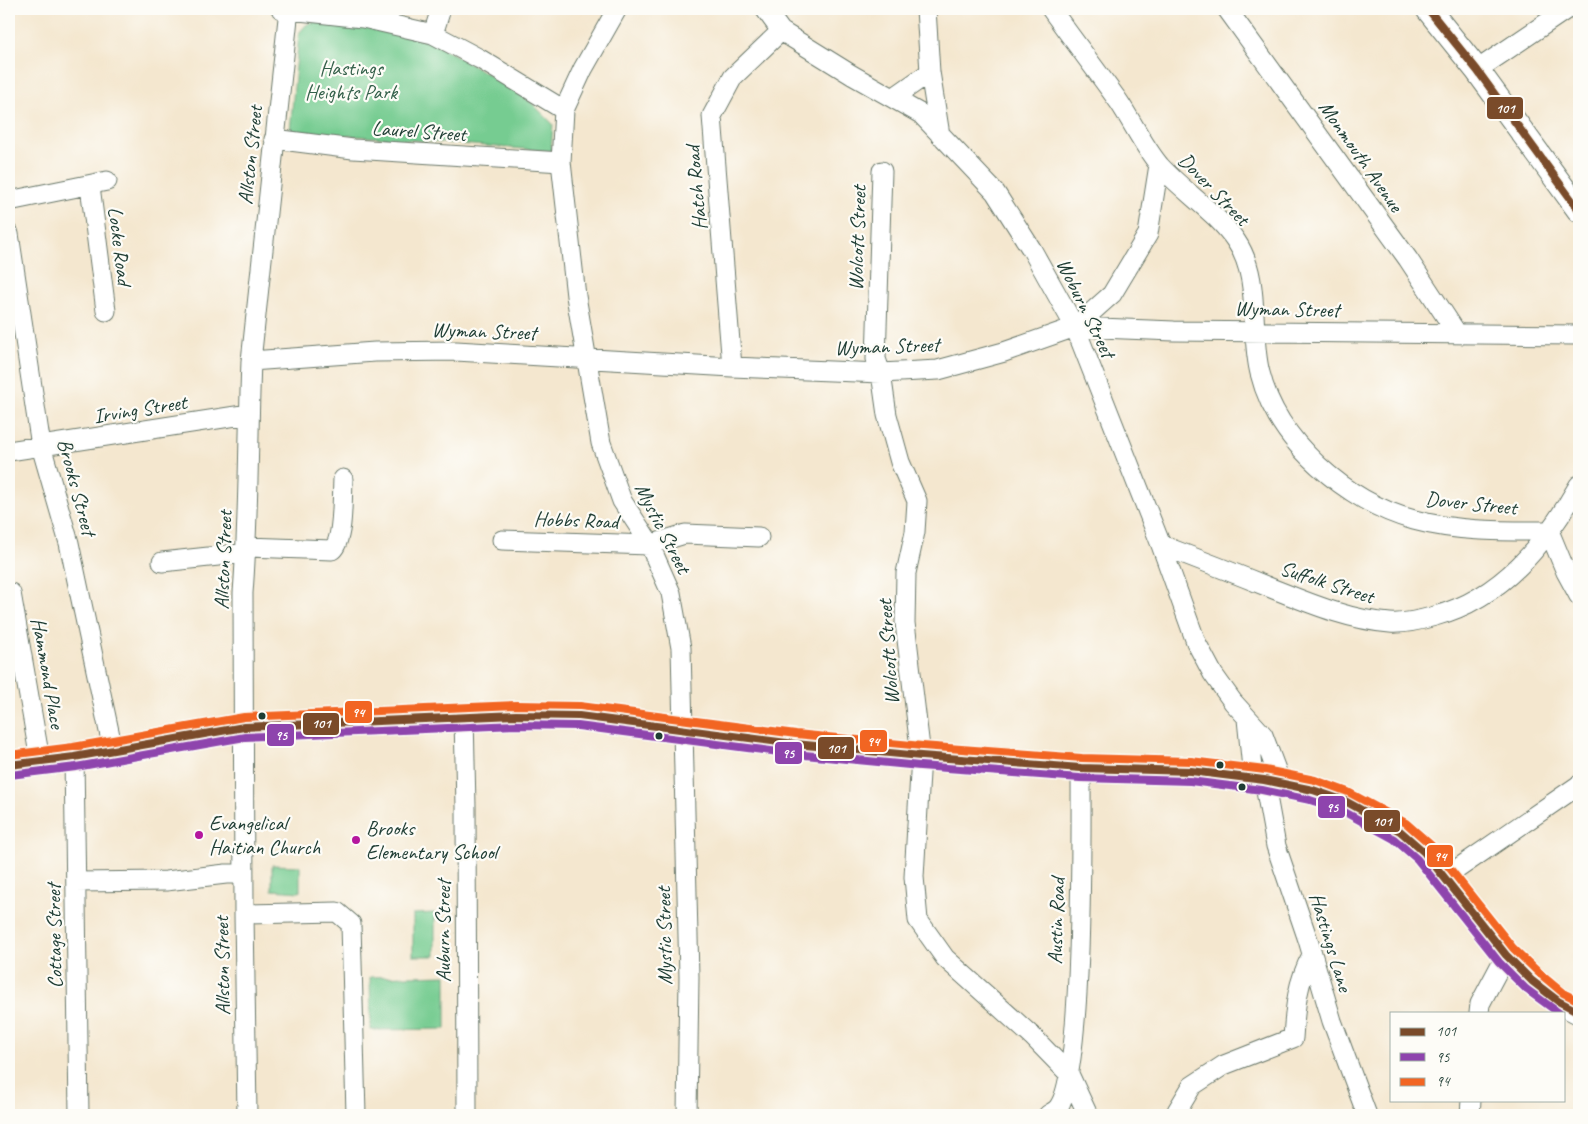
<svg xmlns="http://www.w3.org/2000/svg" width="1588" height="1124" font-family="Caveat,sans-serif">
<rect width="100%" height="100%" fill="#fdfcf7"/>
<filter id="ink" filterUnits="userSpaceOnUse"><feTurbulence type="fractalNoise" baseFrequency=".02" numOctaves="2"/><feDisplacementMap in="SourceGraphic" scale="10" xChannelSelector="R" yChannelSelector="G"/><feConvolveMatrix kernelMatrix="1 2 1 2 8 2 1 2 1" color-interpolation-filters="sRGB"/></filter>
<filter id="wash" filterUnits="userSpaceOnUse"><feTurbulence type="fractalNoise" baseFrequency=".0096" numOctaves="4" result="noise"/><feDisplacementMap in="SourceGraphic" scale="20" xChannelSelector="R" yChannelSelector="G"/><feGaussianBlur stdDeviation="1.12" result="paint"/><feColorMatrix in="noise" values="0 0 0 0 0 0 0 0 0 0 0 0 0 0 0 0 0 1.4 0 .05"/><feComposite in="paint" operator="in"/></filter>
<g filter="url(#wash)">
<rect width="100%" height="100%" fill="#f4e7cf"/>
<!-- green -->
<path fill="#76cc91" stroke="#4a8462" d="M319 19 392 31 438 45 510 87 532 103 553 124 551 151 290 131 299 33 306 25Z
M272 865 300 866V892L272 890Z
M435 913V956H413V914Z
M446 975V1029L371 1030 370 977Z"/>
</g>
<g filter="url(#ink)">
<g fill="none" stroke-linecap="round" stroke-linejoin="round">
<defs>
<path id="minor" d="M281 9 363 18 433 34 480 59 564 110
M617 9 583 69 564 110 561 162 576 296 601 443 622 501 647 539 671 593 681 648 689 977 687 1115
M765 9 781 31 852 75 921 114 995 192 1032 250 1075 327 1161 545 1196 642 1213 674 1233 702 1263 735 1281 783
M926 9 930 72 940 135
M1051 9C1073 40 1097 71 1119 102 1133 123 1144 147 1160 166 1183 191 1217 213 1236 241 1262 279 1249 331 1260 373 1277 442 1347 502 1414 520 1458 532 1504 531 1549 531L1566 572 1579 596
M1227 9 1408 259 1456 332
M433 34 441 9
M1477 70 1567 9
M893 98 930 72
M274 139 353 149 561 162
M882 171 876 359 881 373 887 415 900 462 917 501 915 532 906 573 905 623 921 756 914 877 918 920 945 958 1033 1037 1069 1074 1088 1115
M90 186 106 311
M9 201 107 181
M9 234 41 446 69 543 113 750
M1075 327 1112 294 1148 234 1159 165
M251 361 375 352 456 351 732 367 881 373 938 370 1004 352 1075 327 1174 331 1579 335
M732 367 712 116 733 77 781 31
M9 451 249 414
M502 540 649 545 685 534 759 537
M1161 545C1198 559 1234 573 1271 588 1309 603 1349 620 1390 623 1404 624 1421 620 1435 616 1502 598 1546 543 1579 485
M246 547 332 550C344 540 342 495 343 479
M162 562 246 553
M11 593 40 760
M464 716 466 807 467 1115
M1247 719 1253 778
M74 757 79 1115
M1264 780 1276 846 1308 940 1332 1021 1367 1115
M1444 878 1579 785
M76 882 166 881 226 874H244
M244 914 337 912 351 924 356 1115
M1479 1013 1480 1004 1506 955
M247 1115 244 914 243 593C249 516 248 438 251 361L289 9
M1048 1115C1051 1113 1055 1111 1057 1109 1084 1079 1081 821 1081 768
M1177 1115V1111L1192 1086 1224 1065 1293 1038C1295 1008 1297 982 1312 955
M1470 1115 1471 1100"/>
<path id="major" d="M1428 9 1477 70 1579 210
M9 765 74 757 244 727 516 715 579 716 795 744 921 756 1081 768 1191 771 1264 780 1313 790 1345 801 1400 831 1424 852 1506 955 1532 981 1558 1001 1579 1012"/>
</defs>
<!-- minor casing -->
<use href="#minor" stroke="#6a786a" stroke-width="21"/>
<!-- major casing -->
<use href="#major" stroke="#6a786a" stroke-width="26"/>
<!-- minor -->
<use href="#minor" stroke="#fff" stroke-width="19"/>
<!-- major -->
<use href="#major" stroke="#fff" stroke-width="24"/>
<defs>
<path id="bus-1" d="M1428 9 1477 70 1579 210
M9 765 74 757 244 727 516 715 579 716 795 744 921 756 1081 768 1191 771 1264 780 1313 790 1345 801 1400 831 1424 852 1506 955 1532 981 1558 1001 1579 1012"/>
<path id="bus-2" d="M10 775 76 767 245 737 516 725 578 726 794 754 920 766 1080 778 1190 781 1262 790 1310 800 1341 810 1394 839 1417 859 1499 962 1526 989 1559 1013"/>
<path id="bus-3" d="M9 755 73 747 244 717 516 705 580 706 796 734 922 746 1082 758 1191 761 1265 770 1315 780 1348 792 1406 823 1432 846 1513 948 1539 973 1563 993 1579 1001"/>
</defs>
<!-- bus-1 casing -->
<use href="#bus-1" stroke="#fdfcf7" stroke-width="11"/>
<!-- bus-2 casing -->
<use href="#bus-2" stroke="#fdfcf7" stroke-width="11"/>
<!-- bus-3 casing -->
<use href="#bus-3" stroke="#fdfcf7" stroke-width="11"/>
<!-- bus-1 -->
<use href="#bus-1" stroke="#7a4b2a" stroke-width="8"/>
<!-- bus-2 -->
<use href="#bus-2" stroke="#8e44ad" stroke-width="8"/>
<!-- bus-3 -->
<use href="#bus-3" stroke="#f26522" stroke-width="8"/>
</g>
</g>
<!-- markers -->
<g fill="#1f3d34" stroke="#fdfcf7" stroke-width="2">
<circle cx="262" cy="716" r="4.5"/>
<circle cx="659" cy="736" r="4.5"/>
<circle cx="1220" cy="765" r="4.5"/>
<circle cx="1242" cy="787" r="4.5"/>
</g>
<g fill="#b5179e" stroke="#fdfcf7" stroke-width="2">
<circle cx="199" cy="835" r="5"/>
<circle cx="356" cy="840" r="5"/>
</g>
<g text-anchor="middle" stroke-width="4.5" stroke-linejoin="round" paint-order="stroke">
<!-- park labels -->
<g font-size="21" fill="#35614b" stroke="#fdfcf7">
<text x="351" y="75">Hastings<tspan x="351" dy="24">Heights Park</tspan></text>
</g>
<!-- street labels -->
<g font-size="21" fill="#1f3d34" stroke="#fdfcf7">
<text transform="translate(419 131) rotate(4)" y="7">Laurel Street</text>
<text transform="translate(250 155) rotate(-84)" y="7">Allston Street</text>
<text transform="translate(1361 156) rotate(55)" y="7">Monmouth Avenue</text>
<text transform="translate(696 188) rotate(-95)" y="7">Hatch Road</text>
<text transform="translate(1214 189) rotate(46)" y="7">Dover Street</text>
<text transform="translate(857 238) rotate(-88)" y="7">Wolcott Street</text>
<text transform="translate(120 246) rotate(83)" y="7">Locke Road</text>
<text transform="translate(1086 308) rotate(64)" y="7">Woburn Street</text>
<text transform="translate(1287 309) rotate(1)" y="7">Wyman Street</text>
<text transform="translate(484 331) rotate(2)" y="7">Wyman Street</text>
<text transform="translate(887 346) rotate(-2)" y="7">Wyman Street</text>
<text transform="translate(140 409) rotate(-9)" y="7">Irving Street</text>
<text transform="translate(77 487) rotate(75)" y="7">Brooks Street</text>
<text transform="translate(1471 503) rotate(6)" y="7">Dover Street</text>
<text transform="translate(576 520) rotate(2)" y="7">Hobbs Road</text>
<text transform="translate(663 528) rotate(63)" y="7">Mystic Street</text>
<text transform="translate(223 560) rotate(-88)" y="7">Allston Street</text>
<text transform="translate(1327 582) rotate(18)" y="7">Suffolk Street</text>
<text transform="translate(888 652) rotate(-94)" y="7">Wolcott Street</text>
<text transform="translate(48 673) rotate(80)" y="7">Hammond Place</text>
<text transform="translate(1056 921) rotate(-88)" y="7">Austin Road</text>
<text transform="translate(443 931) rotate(-90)" y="7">Auburn Street</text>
<text transform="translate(54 936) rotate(-91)" y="7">Cottage Street</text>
<text transform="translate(664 936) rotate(-91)" y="7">Mystic Street</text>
<text transform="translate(1331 942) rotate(73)" y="7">Hastings Lane</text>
<text transform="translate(222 966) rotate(-91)" y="7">Allston Street</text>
</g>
<!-- poi labels -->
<g font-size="21" fill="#1f3d34" stroke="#fdfcf7" text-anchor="start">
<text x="209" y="830">Evangelical<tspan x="209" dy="24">Haitian Church</tspan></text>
<text x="366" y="835">Brooks<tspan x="366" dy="24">Elementary School</tspan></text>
</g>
</g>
<g stroke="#fdfcf7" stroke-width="2">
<rect x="1486" y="96" width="38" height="24" rx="5" fill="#7a4b2a"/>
<rect x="344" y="700" width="29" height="24" rx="5" fill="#f26522"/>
<rect x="302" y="712" width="38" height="24" rx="5" fill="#7a4b2a"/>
<rect x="266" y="723" width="29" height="24" rx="5" fill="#8e44ad"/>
<rect x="859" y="729" width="29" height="24" rx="5" fill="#f26522"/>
<rect x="817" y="736" width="38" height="24" rx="5" fill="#7a4b2a"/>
<rect x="774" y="741" width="29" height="24" rx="5" fill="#8e44ad"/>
<rect x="1317" y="795" width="29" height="24" rx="5" fill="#8e44ad"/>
<rect x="1363" y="809" width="38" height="24" rx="5" fill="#7a4b2a"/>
<rect x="1426" y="844" width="28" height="24" rx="5" fill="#f26522"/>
</g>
<g font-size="14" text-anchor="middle" font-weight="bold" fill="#fff">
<text x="1505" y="113">101</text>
<text x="358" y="717">94</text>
<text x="321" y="728">101</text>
<text x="281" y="740">95</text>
<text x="873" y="746">94</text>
<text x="836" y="753">101</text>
<text x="788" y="758">95</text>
<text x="1332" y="812">95</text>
<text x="1382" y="826">101</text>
<text x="1440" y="861">94</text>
</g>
<!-- margin -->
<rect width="1588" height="1124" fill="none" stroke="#fdfcf7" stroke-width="30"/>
<!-- legend -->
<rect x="1390" y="1012" width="175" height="90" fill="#fdfcf7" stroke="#a4b0a9"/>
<rect x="1400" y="1028" width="25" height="8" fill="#7a4b2a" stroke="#a4b0a9"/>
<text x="1436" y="1036" font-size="15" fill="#1f3d34">101</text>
<rect x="1400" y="1053" width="25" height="8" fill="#8e44ad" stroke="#a4b0a9"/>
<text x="1436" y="1062" font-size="15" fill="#1f3d34">95</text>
<rect x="1400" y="1078" width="25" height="8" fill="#f26522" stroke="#a4b0a9"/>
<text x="1436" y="1086" font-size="15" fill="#1f3d34">94</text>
</svg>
